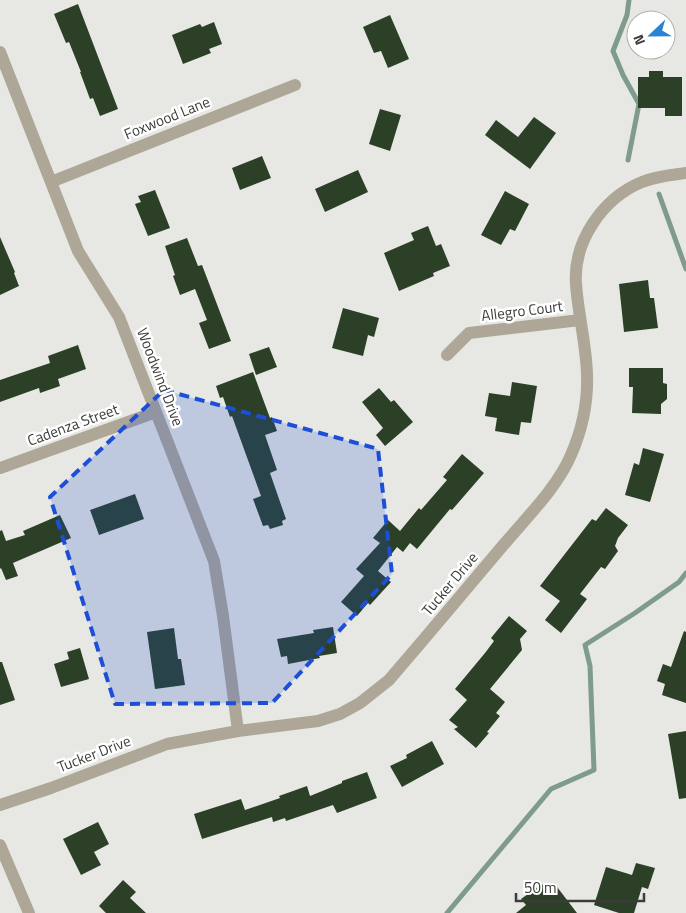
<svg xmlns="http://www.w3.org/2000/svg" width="686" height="913" font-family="'Titillium Web',sans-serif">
<rect width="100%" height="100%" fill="#e7e8e3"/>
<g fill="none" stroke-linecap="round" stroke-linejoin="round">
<!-- stream -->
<path stroke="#7e9b8e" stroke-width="5" d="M628 160 639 104 623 75 613 51 627 15 629 0
M659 194 686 269
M447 913 551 789 594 770 590 666 585 645 635 613 679 582 686 573"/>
</g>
<!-- building -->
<path fill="#2c4027" d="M78 4 118 109 100 116 93 98 90 99 80 72H81L69 42 66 43 54 14Z
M390 15 409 59 388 68 381 51 374 53 363 27Z
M214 22 222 44 209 49 211 53 183 64 172 35 200 24 202 27Z
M649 71H663V77H682V116H665V108H638V77H649Z
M380 109 401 115 390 151 369 144Z
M534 117 556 133 530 169 485 135 496 120 518 137Z
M262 156 271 178 240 190 232 168Z
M358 170 368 192 325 212 315 189Z
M155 190 170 228 148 236 135 204 141 202 138 196Z
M505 191 529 204 515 231 510 229 501 245 481 235Z
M428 226 436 246 441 244 450 266 433 273 434 276 399 291 384 253 414 240 411 233Z
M0 237 15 272 14 273 19 286 0 295Z
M187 238 198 266 202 265 231 341 209 349 199 323 207 320 195 289 180 295 173 276 175 275 165 246Z
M648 280 650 298H654L658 328 624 332 619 284Z
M343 308 379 318 374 337 368 335 363 356 332 348Z
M78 345 86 369 58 379 60 386 40 393 39 388 0 402V380L50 363 48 356Z
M269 347 277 367 256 375 249 354Z
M629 368H663V383L667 384V399L661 404V414L632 413 633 387H629Z
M253 372 270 418 272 417 277 431 265 435 277 470 270 473 286 519 282 521 283 525 270 529 268 525 263 526 253 499 261 496 232 416 230 417 223 397 220 398 216 386Z
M512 382 537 386 531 423 521 422 519 435 495 431 497 418 485 416 489 393 510 396Z
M379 388 391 402 394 400 413 422 385 446 376 435 383 428 362 402Z
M643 448 664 454 650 502 625 495 634 463 639 465Z
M462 454 484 473 452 510 450 509 417 549 410 543 403 552 397 547 378 571 391 582 370 605 368 603 357 616 341 602 364 576 356 569 380 543 373 538 388 520 400 531 419 508 421 510 447 480 443 477Z
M135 494 144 519 99 535 90 510Z
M606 508 628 525 618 538 615 546 618 551 605 569 601 567 580 594 587 599 561 633 545 620 560 601 540 586 592 519 596 521Z
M60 515 71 538 13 563 18 576 6 580 1 568 0 569V531L2 530 6 541 25 535 23 531Z
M509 616 527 631 520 639 522 650 490 689 505 702 496 713 500 716 487 732 489 733 476 748 454 729 458 727 449 720 467 700 455 689 485 653 494 641 491 638Z
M333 627 337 653 319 656 320 658 288 664 287 656 281 657 277 639 314 633 313 630Z
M174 628 178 659H181L185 685 155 689 147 632Z
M684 631 686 632V703L662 695 665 684 657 681 663 664 671 667Z
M80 648 89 679 61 687 54 664 69 659 67 652Z
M0 662H2L15 700 0 705Z
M686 731V798L679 799 668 734Z
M432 741 444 764 402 787 390 766 407 758 406 755Z
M367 772 377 798 337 813 333 805 286 821 285 818 273 822 272 817 202 839 194 814 241 799 245 810 280 798 279 796 307 786 310 796 342 783V781Z
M98 822 109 844 94 852 101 865 81 875 63 839Z
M636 863 655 868 648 889 642 887 634 913H619L594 905 606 867 632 875Z
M123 880 136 892 130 898 146 913H106L99 906Z
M554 883 577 913H516L526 905 521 899 542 884 546 889Z"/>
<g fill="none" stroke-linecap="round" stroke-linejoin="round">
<!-- minor -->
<path stroke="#aea697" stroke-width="12" d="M0 52 78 251 119 317 214 561 223 616 238 731
M51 182 295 85
M447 355 469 333 580 320
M0 468 156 412
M0 805 51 788 167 744 238 731 318 721 340 714 360 703 389 680C428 635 467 588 506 542 528 516 558 486 571 455 582 430 588 401 587 374 586 343 578 314 576 284 573 241 603 198 642 182 656 176 671 175 686 173
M0 845 29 913"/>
</g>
<!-- marked area -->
<path fill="#1d4ed8" fill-opacity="0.2" stroke="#1d4ed8" stroke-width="4" stroke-dasharray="10 6" stroke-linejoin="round" d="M164 390 378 449 392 574 272 703 115 704 50 497Z"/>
<g text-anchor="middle" stroke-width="5" stroke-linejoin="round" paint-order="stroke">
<!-- street labels -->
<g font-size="15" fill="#3c3c3a" stroke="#fff">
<text transform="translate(167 118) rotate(-22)" y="5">Foxwood Lane</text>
<text transform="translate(522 311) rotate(-7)" y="5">Allegro Court</text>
<text transform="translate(160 377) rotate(69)" y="5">Woodwind Drive</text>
<text transform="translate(73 425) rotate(-20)" y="5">Cadenza Street</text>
<text transform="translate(450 584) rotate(-50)" y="5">Tucker Drive</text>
<text transform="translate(94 754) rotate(-21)" y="5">Tucker Drive</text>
</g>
</g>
<!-- north arrow -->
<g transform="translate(651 35) rotate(248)"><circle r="24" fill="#ffffff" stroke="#b1b1b0"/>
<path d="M0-4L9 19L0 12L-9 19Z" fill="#2983d0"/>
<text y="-8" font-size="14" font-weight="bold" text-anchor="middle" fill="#3c3c3a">N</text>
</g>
<!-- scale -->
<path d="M516 893v8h128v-8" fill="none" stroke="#3c3c3a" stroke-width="2.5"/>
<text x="524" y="893" font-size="15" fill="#3c3c3a" stroke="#ffffff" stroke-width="4" paint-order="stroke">50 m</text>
</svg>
